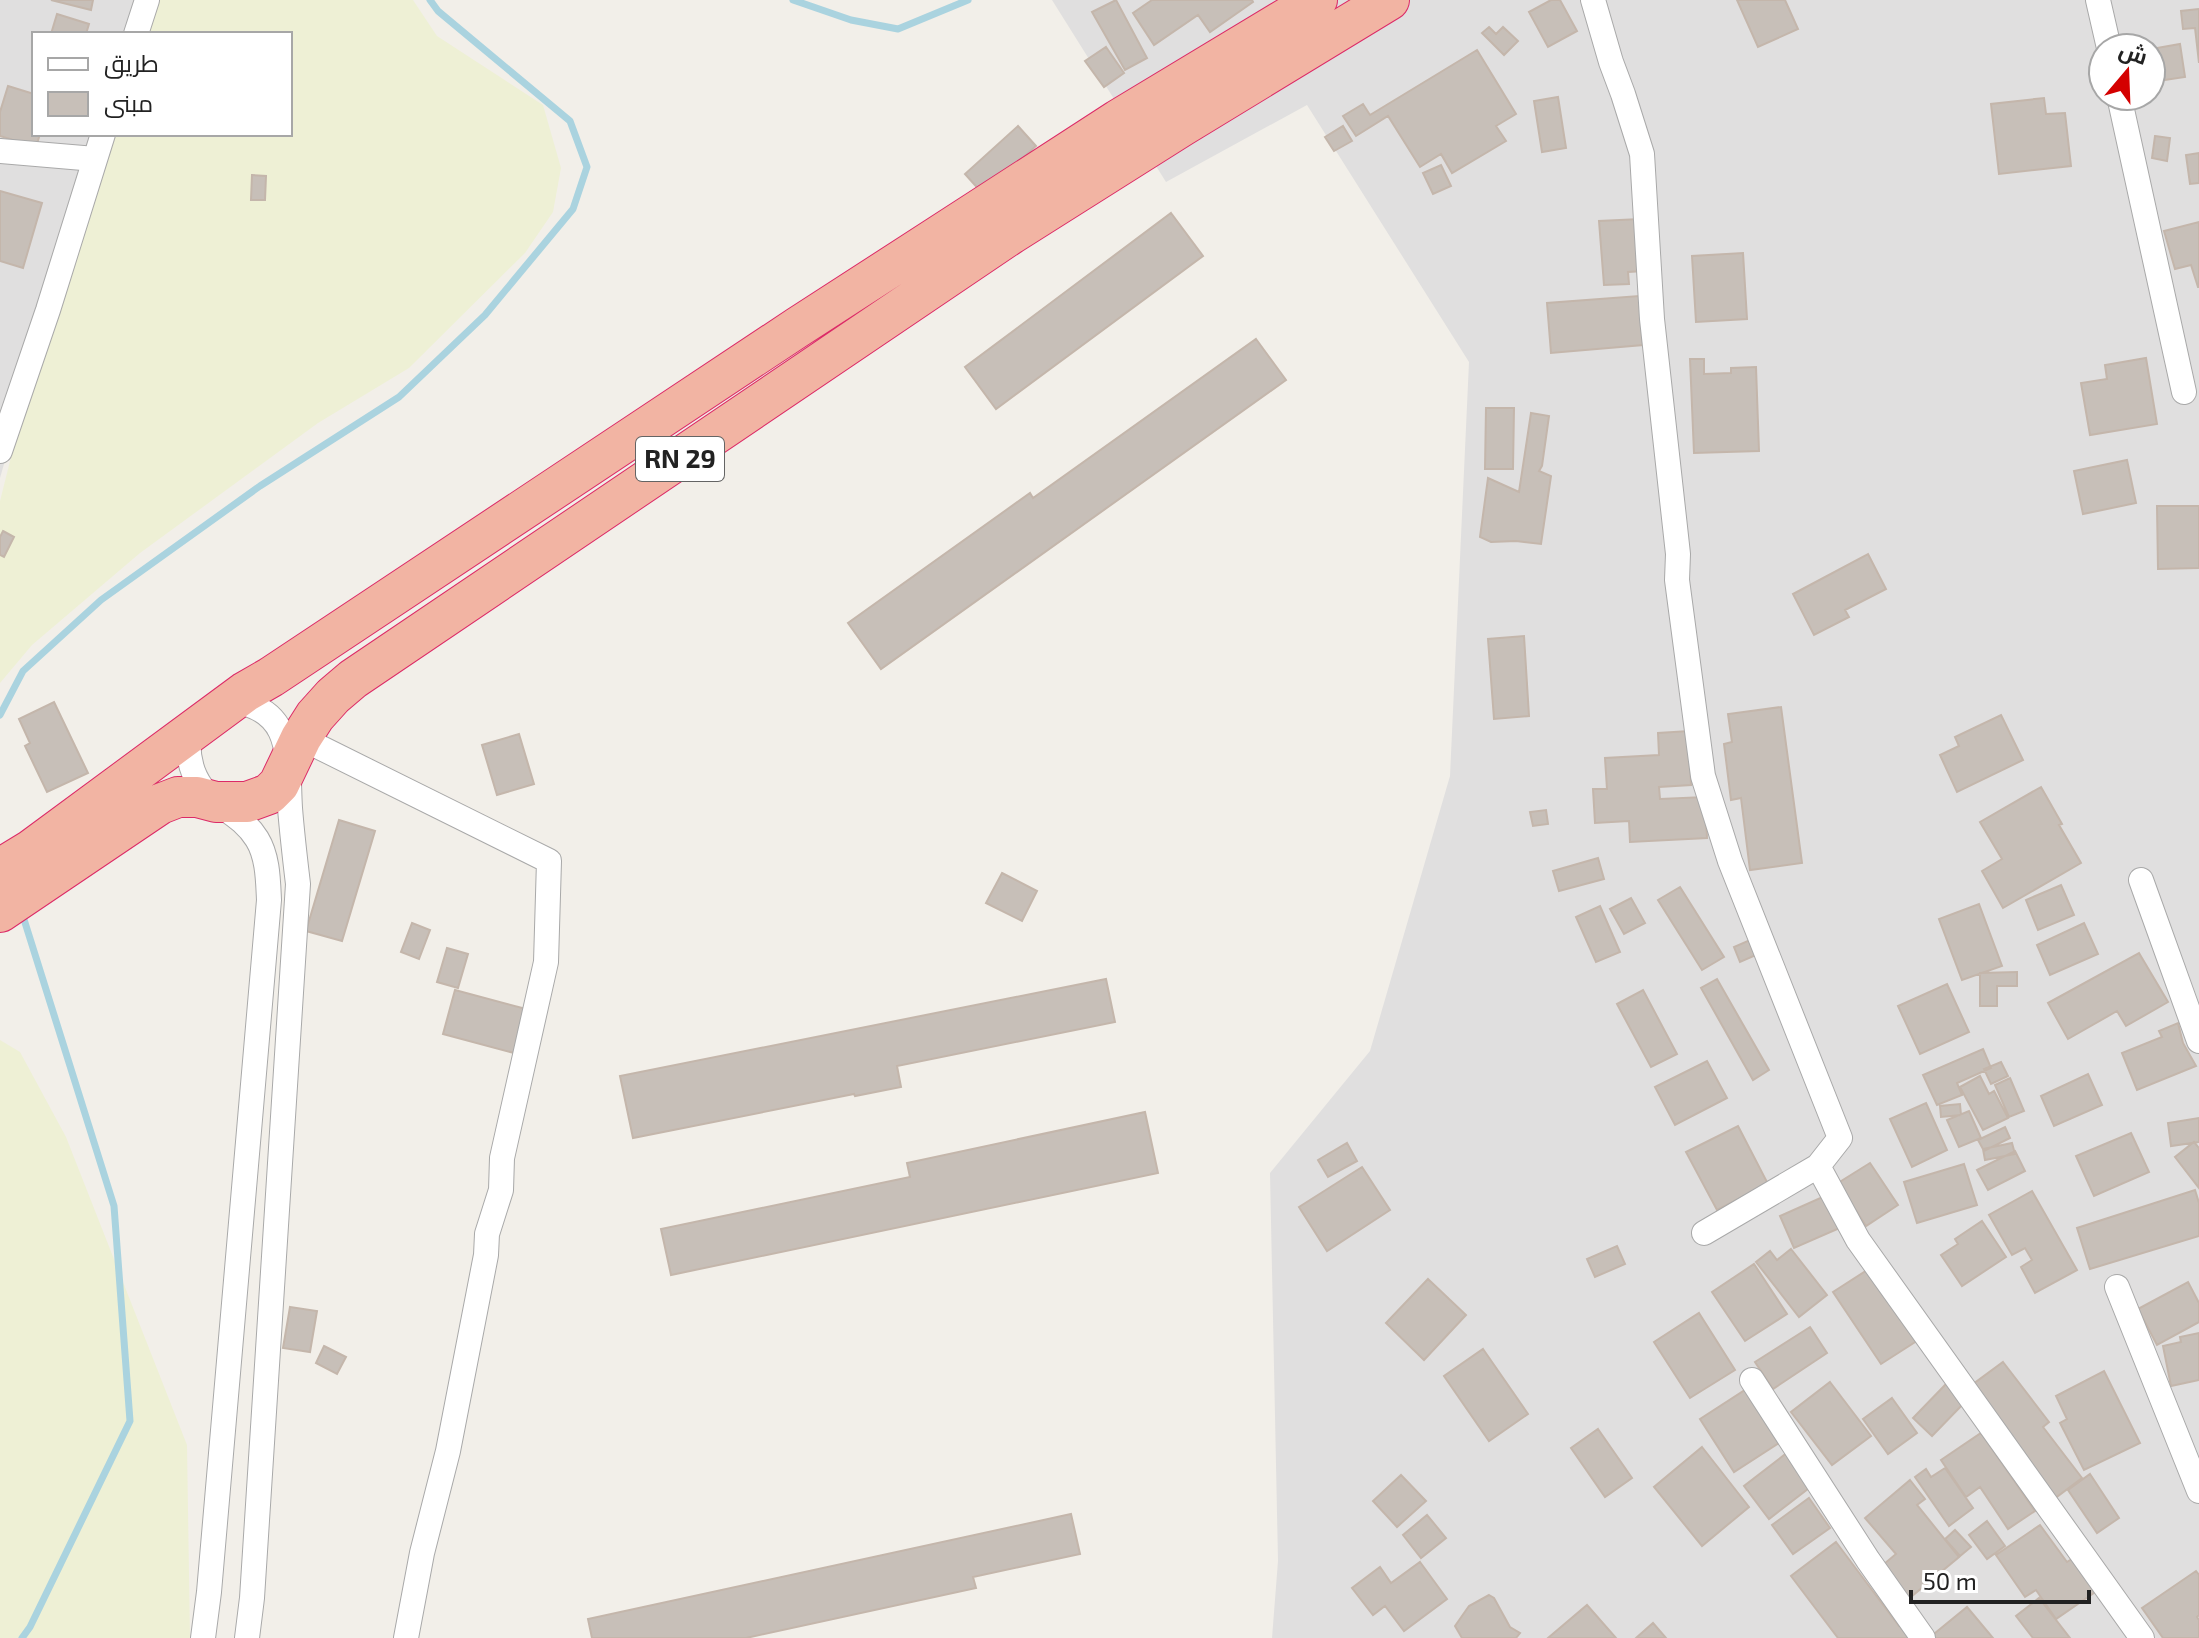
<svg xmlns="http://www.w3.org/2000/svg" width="2199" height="1638" font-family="'Exo 2',Cairo,sans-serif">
<rect width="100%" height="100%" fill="#f2efe9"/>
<!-- residential -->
<path fill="#e0dfdf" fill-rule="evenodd" d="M0 0H146L135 34H34V134H103L48 310 0 478Z
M1052 0H2199V1638H1272L1278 1561 1270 1173 1370 1051 1450 776 1469 362 1307 105 1166 182ZM2103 48H2151V96H2103Z"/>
<!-- farmland -->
<path fill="#eef0d5" d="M152 0H413L437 36 543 105 561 168 553 212 525 253 409 368 318 423 140 553 32 645 0 683V501L48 310 107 134H290V34H141Z
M0 1040 20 1052 66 1137 187 1445 190 1638H0Z"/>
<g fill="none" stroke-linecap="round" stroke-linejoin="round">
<!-- stream -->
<path stroke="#aad3df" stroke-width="7" d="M793 0 851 20 898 29 968 0
M0 715 23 671 101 600 260 486 399 397 485 315 573 209 587 167 570 121 438 11 430 0
M22 1638 30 1627 130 1421 114 1206 22 913"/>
</g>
<!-- building -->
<path fill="#c7bfb8" stroke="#c4b6ab" stroke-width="2" d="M51 0H93L91 10Z
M1116 0 1147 58 1125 70 1092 12Z
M1152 0H1252L1253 2 1210 32 1198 15 1154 45 1133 13Z
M1551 0H1560L1577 31 1548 47 1529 12Z
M1737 0H1785L1798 29 1758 47Z
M2199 9V63L2195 28 2183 29 2181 11Z
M57 14 89 24 86 34H51Z
M1489 27 1496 34 1503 27 1518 41 1504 55 1482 33Z
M2180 44 2185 77 2151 82V49Z
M1106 47 1124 73 1104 87 1085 61Z
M1477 50 1516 114 1496 126 1506 141 1452 173 1441 154 1420 167 1388 116 1356 136 1343 116 1363 104 1370 115Z
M8 86 34 94V134H40L36 147 0 136V112Z
M1558 97 1566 148 1542 152 1534 101Z
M2044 98 2046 114 2065 113 2071 166 1999 174 1991 104Z
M1018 126 1036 146 983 194 965 174Z
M1343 126 1352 141 1334 151 1325 137Z
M2155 136 2170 138 2167 161 2152 158Z
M2199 153V183L2190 184 2186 155Z
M1441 165 1451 186 1433 194 1423 173Z
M252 175 266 176 265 200H251Z
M0 191 42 203 23 268 0 261Z
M1171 213 1203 256 996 409 965 367Z
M1640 219 1643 271 1628 272 1629 284 1604 285 1599 221Z
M2199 222V287H2198L2191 265 2175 269 2164 231Z
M1743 253 1747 319 1696 322 1692 256Z
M1639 296 1643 345 1551 353 1547 303Z
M1256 339 1286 380 881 669 848 623 1030 493 1033 498Z
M2146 358 2157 424 2090 435 2081 383 2107 379 2105 365Z
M1690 359H1704V374L1731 373V368L1756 367 1759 451 1694 453Z
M1486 408H1514L1513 469H1485Z
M1531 413 1549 416 1542 466 1539 471 1551 476 1541 544 1516 541 1491 542 1480 537 1488 478 1519 492Z
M2127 460 2136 503 2083 514 2074 471Z
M2157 506H2199V568L2158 569Z
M3 531 14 537 4 557 0 555V537Z
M1868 554 1886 589 1845 610 1849 617 1814 635 1793 594Z
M1524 636 1529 716 1494 719 1488 639Z
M54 702 88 773 47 792 25 746 30 743 19 719Z
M1781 707 1802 863 1750 870 1741 798 1731 800 1724 744 1732 742 1728 714Z
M2001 715 2023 760 1957 792 1940 755 1959 746 1955 737Z
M1689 731 1691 785 1659 787 1660 799 1705 797 1707 838 1630 842 1629 821 1595 823 1593 789H1607L1605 758 1659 755 1658 733Z
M519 734 534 784 497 795 482 745Z
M2041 787 2062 824 2059 825 2081 863 2003 908 1982 871 2002 859 1980 822Z
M1546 810 1548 824 1533 826 1530 812Z
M339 820 375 831 342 941 306 931Z
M1598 858 1604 879 1559 891 1553 871Z
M1002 873 1037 891 1022 921 986 903Z
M2061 885 2074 915 2038 930 2026 900Z
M1680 887 1724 957 1702 970 1658 900Z
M1631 898 1645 923 1624 934 1610 909Z
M1979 904 2002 966 1962 980 1939 919Z
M1600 906 1620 952 1596 962 1576 917Z
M412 923 430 930 419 959 401 952Z
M2084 923 2098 954 2050 975 2037 945Z
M1750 940 1756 955 1740 962 1734 947Z
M447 948 468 954 458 988 437 982Z
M2139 953 2168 1002 2126 1026 2117 1011 2068 1039 2048 1003Z
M2017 972V986H1997V1006H1980V973Z
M1106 979 1115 1022 897 1066 901 1087 855 1096 854 1094 633 1138 620 1076Z
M1717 979 1769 1070 1753 1080 1701 988Z
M1947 984 1969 1032 1920 1054 1898 1006Z
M455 990 526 1009 514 1053 443 1034Z
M1643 990 1677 1054 1651 1067 1617 1004Z
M2178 1023 2183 1043 2196 1066 2137 1090 2122 1053 2162 1037 2159 1031Z
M1983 1049 1991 1068 1957 1083 1962 1095 1937 1105 1923 1075Z
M1707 1061 1727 1098 1675 1125 1655 1087Z
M2001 1062 2008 1076 1991 1084 1984 1069Z
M2088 1074 2102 1105 2054 1126 2041 1096Z
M1980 1076 1989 1094 1994 1091 2008 1118 1983 1130 1960 1087Z
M2010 1078 2024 1111 2009 1117 1995 1085Z
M1926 1103 1947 1150 1912 1167 1890 1119Z
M1960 1104 1961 1115 1941 1117 1940 1106Z
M1969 1111 1981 1138 1959 1147 1947 1120Z
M1145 1112 1158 1173 671 1275 661 1229 910 1177 907 1163Z
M2199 1118V1142L2171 1146 2168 1123Z
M1738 1126 1768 1184 1717 1210 1686 1152Z
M2005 1127 2010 1138 1984 1151 1978 1140Z
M2131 1133 2149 1172 2094 1196 2076 1156Z
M2194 1142 2199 1148V1188L2175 1157Z
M1347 1143 1357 1161 1328 1177 1318 1160Z
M2012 1143 2015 1154 1985 1160 1983 1149Z
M2015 1151 2025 1171 1988 1190 1977 1170Z
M1870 1163 1898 1205 1866 1226 1838 1183Z
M1964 1164 1977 1205 1917 1223 1904 1182Z
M1362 1167 1390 1210 1327 1251 1299 1207Z
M2195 1190 2199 1203V1236L2090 1269 2077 1228Z
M2032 1191 2077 1270 2035 1293 2021 1267 2032 1260 2025 1248 2012 1255 1989 1215Z
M1827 1195 1842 1227 1794 1248 1780 1216Z
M1982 1221 2006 1257 1962 1286 1941 1255 1958 1244 1955 1239Z
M1617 1246 1625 1264 1595 1277 1587 1259Z
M1791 1249 1827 1295 1799 1317 1756 1262 1770 1251 1777 1260Z
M1754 1264 1787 1314 1745 1341 1712 1292Z
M1875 1265 1923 1337 1881 1364 1833 1292Z
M1428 1279 1466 1315 1424 1360 1386 1323Z
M2188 1282 2199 1303V1322L2157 1345 2138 1309Z
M290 1307 317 1311 310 1352 283 1348Z
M1699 1313 1735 1370 1690 1398 1654 1342Z
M1810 1327 1827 1353 1773 1389 1755 1362Z
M2199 1333V1380L2171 1386 2163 1346 2181 1342 2180 1337Z
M324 1346 346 1357 337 1374 316 1363Z
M1483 1349 1528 1414 1489 1441 1444 1376Z
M2003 1362 2049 1422 2043 1427 2082 1478 2054 1499 1969 1387Z
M2104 1371 2140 1443 2084 1470 2060 1423 2067 1419 2056 1396Z
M1830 1382 1871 1436 1832 1465 1791 1412Z
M1947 1383 1966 1401 1932 1436 1913 1418Z
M1745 1390 1779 1443 1734 1472 1700 1419Z
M1892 1398 1917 1433 1888 1454 1863 1419Z
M1598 1429 1632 1478 1605 1497 1571 1448Z
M1981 1433 2035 1511 2008 1529 1980 1487 1966 1497 1941 1460Z
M1702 1447 1749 1507 1702 1546 1654 1487Z
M1788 1452 1813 1485 1769 1519 1744 1486Z
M1945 1468 1973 1508 1949 1526 1915 1477 1926 1469 1931 1477Z
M2090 1474 2119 1518 2097 1533 2068 1490Z
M1401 1475 1426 1501 1397 1527 1373 1501Z
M1910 1480 1925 1499 1917 1505 1959 1557 1906 1601 1878 1569 1896 1554 1865 1518Z
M1809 1498 1830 1528 1793 1554 1772 1525Z
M1071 1514 1080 1554 973 1577 976 1588 746 1638H592L588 1619Z
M1427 1515 1446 1538 1421 1558 1403 1535Z
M1987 1521 2005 1546 1987 1559 1969 1535Z
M2040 1525 2067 1562 2078 1555 2101 1588 2056 1619 2036 1590 2025 1597 1996 1555Z
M1955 1530 1971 1547 1960 1556 1945 1539Z
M1836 1542 1899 1626 1901 1625 1910 1638H1838L1791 1576Z
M1420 1562 1447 1599 1404 1631 1385 1606 1373 1615 1352 1588 1380 1567 1391 1583Z
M2196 1571 2199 1575V1615L2197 1617 2199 1620V1638H2163L2142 1608Z
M1489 1595 1494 1598 1510 1627 1520 1633 1516 1638H1462L1455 1626 1469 1606Z
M2039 1598 2070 1638H2033L2016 1616Z
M1587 1605 1616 1638H1548Z
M1967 1607 1993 1638H1929Z
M1653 1623 1666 1638H1636Z"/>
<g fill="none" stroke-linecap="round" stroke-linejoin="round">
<defs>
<path id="minor" d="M1593 0 1611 62 1623 94 1642 154 1652 319 1678 554 1677 580 1703 776 1730 861 1840 1138 1818 1166 1704 1233
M2098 0 2109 48
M136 34 147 0
M2119 96 2184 392
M0 151 95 159
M0 451 48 310 103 134
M232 701C295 709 287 759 290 808 292 833 295 859 298 884L252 1598 247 1638
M189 733C186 762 195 788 220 805 234 815 247 823 257 839 268 857 268 880 269 900L209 1592 203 1638
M301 738 549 861 546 962 502 1158 501 1190 487 1234 486 1255 448 1451 422 1553 406 1638
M2141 880 2199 1041
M1818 1166 1858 1240 2142 1638
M2117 1287 2199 1491
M1752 1380 1868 1560 1923 1638"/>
<path id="trunk" d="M0 869 31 850 245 692 271 677 798 327 1118 120 1317 0
M0 912 160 804 178 797H197L216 802H247L269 794 279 784 301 738 315 716 333 696 353 679 1011 234 1182 126 1389 0"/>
</defs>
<!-- minor casing -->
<use href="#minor" stroke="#a9a9a9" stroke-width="26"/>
<!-- trunk casing -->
<use href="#trunk" stroke="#dc2a67" stroke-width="42"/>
<!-- minor -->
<use href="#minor" stroke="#fff" stroke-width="24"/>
<!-- trunk -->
<use href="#trunk" stroke="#f2b4a3" stroke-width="40"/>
</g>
<g text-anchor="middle" stroke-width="6" stroke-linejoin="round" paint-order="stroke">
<!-- shield labels -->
<rect fill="#fff" stroke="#646464" stroke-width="2" x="636" y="437" width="88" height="44" rx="6"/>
<g font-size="26" font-weight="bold" fill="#222">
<text x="680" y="468">RN 29</text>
</g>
</g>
<!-- legend -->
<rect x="32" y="32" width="260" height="104" fill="#ffffff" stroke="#a7a7a7" stroke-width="2"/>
<rect x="48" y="58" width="40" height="12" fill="#ffffff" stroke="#a7a7a7" stroke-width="2"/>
<text x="104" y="72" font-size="24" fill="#222222">طريق</text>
<rect x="48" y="92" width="40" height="24" fill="#c7bfb8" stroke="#a7a7a7" stroke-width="2"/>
<text x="104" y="112" font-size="24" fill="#222222">مبنى</text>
<!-- north arrow -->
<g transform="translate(2127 72) rotate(19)"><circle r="38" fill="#ffffff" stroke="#a7a7a7" stroke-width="2"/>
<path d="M0-6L14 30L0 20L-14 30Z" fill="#d40000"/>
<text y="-12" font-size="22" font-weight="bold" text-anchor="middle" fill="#222222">ش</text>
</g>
<!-- scale -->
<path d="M1911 1590v12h178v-12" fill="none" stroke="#222222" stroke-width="4"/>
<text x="1923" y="1590" font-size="24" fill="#222222" stroke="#ffffff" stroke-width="6" paint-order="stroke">50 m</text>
</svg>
